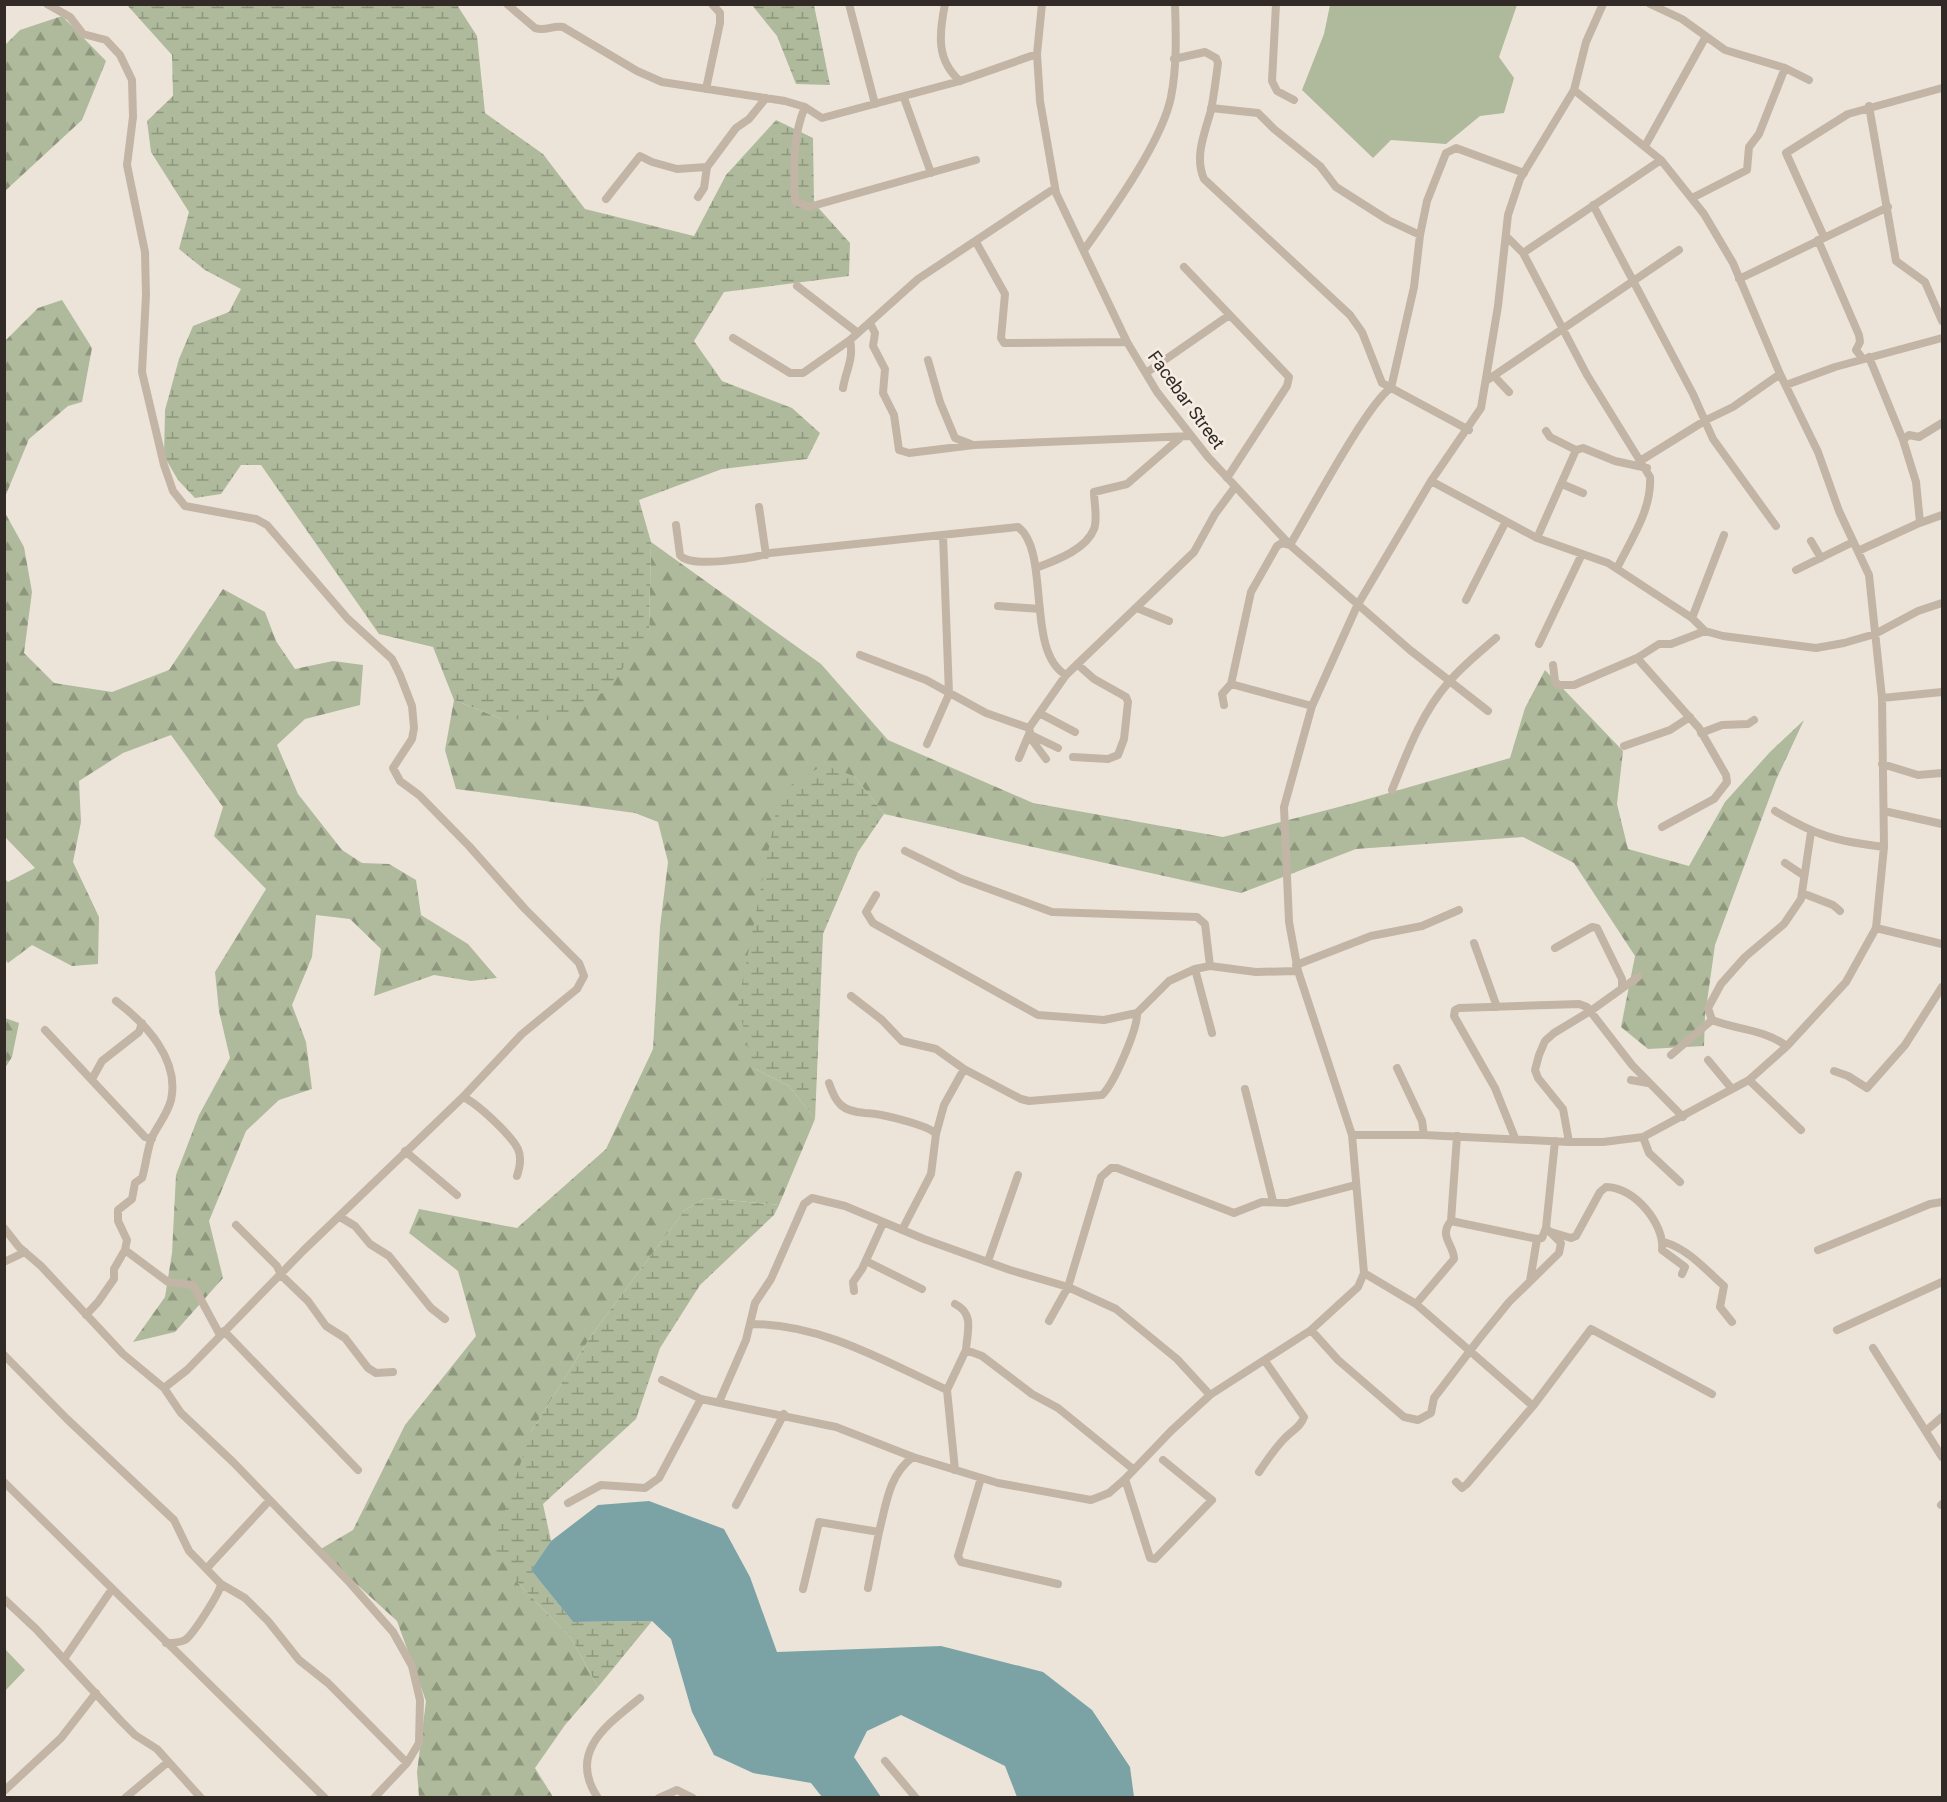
<svg xmlns="http://www.w3.org/2000/svg" width="1947" height="1802" font-family="Roboto,sans-serif">
<defs>
<pattern id="forest-firs" width="22" height="20" patternUnits="userSpaceOnUse" patternTransform="scale(1.5)"><rect width="22" height="20" fill="#aeba9b"/><path d="M5 1l3.5 6h-7zM16 11l3.5 6h-7z" fill="#8e977e"/></pattern>
<pattern id="wetland-marsh" width="20" height="14" patternUnits="userSpaceOnUse" patternTransform="scale(1.5)"><rect width="20" height="14" fill="#aeba9b"/><path d="M1 5h8M5 5V1M11 12h8M15 12V8" fill="none" stroke="#8e977e"/></pattern>
</defs>
<rect width="100%" height="100%" fill="#ede4d9"/>
<!-- green -->
<path fill="#aeba9b" d="M1330 5H1517L1499 57 1514 78 1504 113 1480 116 1446 144 1391 140 1373 158 1302 90 1324 34Z
M5 1649 25 1670 5 1691Z"/>
<!-- forest -->
<path fill="url(#forest-firs)" d="M62 16 106 61 82 120 5 191V45L20 30Z
M62 300 92 348 82 402 68 406 29 439 5 497V341L38 308Z
M4 511 24 547 32 592 24 653 54 683 112 692 169 670 223 589 265 612 276 641 295 669 333 661 363 665 360 705 305 719 277 745 298 794 342 850 362 863 389 864 416 880 421 915 468 944 497 978 471 981 434 975 374 996 381 949 350 919 316 915 312 957 292 1005 306 1042 312 1089 279 1100 246 1131 209 1221 223 1278 175 1332 133 1342 165 1297 172 1253 176 1175 199 1115 230 1058 219 1011 215 972 266 889 214 836 223 807 171 735 123 753 79 781 81 822 73 862 99 917 98 964 72 966 32 945 8 963 5 959V879L8 882 35 868 5 837Z
M651 542 821 664 888 740 1033 803 1223 837 1354 803 1510 758 1525 708 1545 670 1623 751 1617 804 1628 849 1689 866 1725 802 1770 752 1804 720 1776 780 1715 945 1705 1016 1704 1046 1648 1049 1621 1027 1635 956 1574 863 1523 837 1356 849 1241 893 884 814 854 776 753 1068 789 1086 815 1119 779 1205 706 1198 685 1210 593 1333 531 1432 517 1582 571 1638 598 1687 565 1725 535 1768 553 1797H419L417 1772 426 1701 397 1621 319 1550 353 1530 405 1425 476 1336 458 1271 409 1233 419 1209 517 1228 606 1149 653 1049 660 927 668 862 658 822 635 813 456 789 445 750 454 700 502 719 649 633Z
M5 1018 19 1023 12 1057 5 1068Z"/>
<!-- wetland -->
<path fill="url(#wetland-marsh)" d="M127 5H457L477 36 485 113 543 154 585 209 694 236 726 175 776 120 813 138 814 203 850 243 849 276 724 292 694 341 722 381 792 408 820 433 807 459 722 469 639 500 651 542 649 633 607 690 556 720 502 719 454 700 433 647 379 634 261 465H241L221 494 195 498 178 480 164 456 165 410 179 359 193 326 229 312 241 289 205 270 179 249 189 212 151 152 147 121 173 96 172 55Z
M752 5H814L830 85 796 84 777 36Z
M823 765 854 776 884 814 858 852 823 934 815 1119 789 1086 753 1068 738 1004 780 792Z
M706 1198 779 1205 774 1215 700 1285 660 1348 636 1419 543 1504 551 1541 531 1570 573 1622 652 1621 598 1687 571 1638 517 1582 493 1546 531 1432 593 1333 685 1210Z"/>
<!-- water -->
<path fill="#7ba3a6" d="M649 1501 724 1529 750 1577 777 1652 941 1646 1043 1672 1092 1710 1130 1767 1134 1797H1017L1005 1766 901 1715 867 1731 854 1757 881 1797H822L811 1783 753 1773 714 1755 692 1712 671 1639 652 1621 573 1622 531 1570 551 1541 598 1505Z"/>
<g fill="none" stroke-linecap="round" stroke-linejoin="round">
<!-- street -->
<path stroke="#c3b5a6" stroke-width="8" d="M47 4 70 17 83 34 106 40 120 55 132 80 133 117 127 165 145 252 146 295 142 372 164 465 173 491 185 506 256 519 267 525 348 619 392 659 400 675 412 706 414 728 412 739 393 768 400 781 419 795 469 846 525 909 579 963 584 976 577 989 522 1034 463 1097 304 1250 187 1370 164 1388 181 1413 233 1462 350 1583 393 1632 412 1666 420 1700 419 1743 407 1763 374 1798
M507 4 535 28C545 32 553 25 563 27L637 71 662 82 785 101 805 107 822 118 960 81 1037 54
M849 4 875 104
M945 4C939 34 936 60 960 81
M1042 4 1037 54 1040 101 1056 193 1127 342 1157 392 1208 457 1290 545 1410 650 1488 711
M1276 4 1272 81 1277 91 1294 100
M1650 4 1682 19 1725 50 1785 68 1809 80
M1174 59 1205 52 1216 58 1218 63C1216 79 1214 95 1211 110 1205 133 1194 156 1204 179L1350 315 1362 332 1382 383 1469 430
M706 89 720 23V13L712 4
M904 98 931 173
M1869 106 1896 261 1925 282 1942 321
M805 107C792 137 794 169 795 201L809 207 976 160
M1211 108 1258 113 1274 129 1320 166 1336 187 1388 220 1420 235
M1645 146 1705 38
M698 197 704 188 707 167
M1692 198 1747 170 1749 147 1759 134 1785 68
M606 199 640 156 652 162 677 169 707 167 736 128 749 119 766 98
M1593 205 1693 394 1713 439 1776 526
M1507 237 1523 253 1587 375 1650 477C1652 509 1631 540 1617 568
M1824 237 1786 153 1848 114 1942 88
M1818 240 1859 335 1860 342 1856 350 1863 359
M976 242 1005 294 1001 338 1004 343 1127 342
M1084 250C1111 212 1162 142 1171 97 1177 67 1176 35 1175 4
M1523 253 1661 160
M1184 267 1289 377 1287 386 1227 478
M1739 279 1888 207
M797 286 858 333
M870 323 875 333 873 346 885 369 883 393 894 415 899 450 909 453 974 445 1190 436
M733 338 790 373H803L850 340 918 279 1055 188
M1869 357 1903 440 1909 435 1919 437 1942 423
M928 360 940 402 955 438 973 445
M1146 373 1228 316
M1494 376 1509 392
M1486 381 1679 250
M1786 385 1835 367 1942 338
M843 388C846 370 854 359 850 340
M1546 431 1550 437 1576 450
M1903 440 1916 482 1920 522
M1576 450 1583 448 1615 461 1647 468
M1640 461 1706 420 1733 407 1780 374
M1431 481 1537 538 1608 563 1692 618 1705 631 1723 636 1816 648 1844 643 1875 634 1918 611 1942 603
M1562 484 1583 493
M759 507 766 555
M676 525 680 555C689 569 754 558 770 553L1018 527C1051 551 1025 652 1066 675
M1537 538 1576 450
M1811 541 1821 558
M1290 545C1308 515 1368 402 1391 388L1414 287 1420 235 1427 201 1446 153 1456 148 1524 173
M1858 551 1917 524 1942 515
M1036 568C1054 561 1086 550 1094 529 1098 519 1094 503 1094 492L1127 484 1180 438
M1796 570 1853 542
M1466 600 1505 523
M998 606 1040 609
M1137 608 1169 621
M1692 618 1724 535
M1539 644 1582 554
M860 655 926 680 986 713 1029 728
M1637 658 1699 728 1726 775 1727 782 1714 799 1662 827
M1553 665 1555 681 1558 685H1574L1637 658 1659 644H1671L1705 631
M1231 684 1312 706
M1882 698 1942 692
M1224 705 1222 694 1231 684 1251 592 1277 546 1282 543 1290 545
M1041 714 1075 732
M1029 728 1066 675 1194 552 1215 514 1235 487
M1029 728 1032 740 1046 759
M1701 733 1722 725 1748 724 1754 720
M1029 734 1058 748
M927 744 949 694 943 535
M1624 746 1670 730 1690 717
M1073 757 1108 759 1118 755 1124 739 1128 702 1126 697 1094 679 1077 664
M1019 758 1029 734
M1882 764 1918 775 1942 773
M1392 790C1407 753 1421 714 1448 683 1462 666 1480 652 1496 638
M1775 811C1817 836 1835 841 1884 847
M1884 811 1942 824
M905 851 962 879 1052 912 1197 917 1205 924 1210 966
M1785 863 1803 875
M1802 893 1833 905 1840 911
M876 895 866 912 873 923 1038 1015 1104 1020 1137 1013
M1876 928 1942 944
M1474 943 1497 1007
M1555 948 1592 927 1597 928 1622 979V988
M1296 965 1371 936 1422 926 1459 910
M1195 969 1212 1033
M851 996 882 1020 902 1041 936 1049 964 1069 1021 1099 1029 1101 1102 1095C1114 1084 1138 1028 1137 1013L1169 981 1195 969 1210 966 1256 972 1298 971
M45 1030 145 1137 152 1139
M1787 1046C1760 1028 1741 1031 1712 1020L1708 1008 1721 984 1745 957 1784 924 1801 899 1811 832
M1671 1055 1712 1020
M1708 1060 1732 1089
M1397 1068 1422 1121 1424 1135
M1834 1071 1848 1076 1867 1088 1905 1045 1942 987
M92 1079 102 1061 139 1032 142 1023
M1631 1080 1648 1083
M1749 1080 1801 1130
M829 1083C836 1104 842 1111 865 1113 878 1113 929 1125 936 1134
M1245 1089 1273 1201
M463 1097C477 1103 511 1135 518 1149 522 1158 520 1167 517 1176
M1352 1135H1424L1569 1142H1603L1643 1137 1749 1080 1787 1046 1846 982 1876 928 1884 847 1882 698 1869 575 1839 511 1818 452 1780 374 1733 263 1704 214 1661 160 1574 90
M1643 1137 1649 1153 1680 1182
M1515 1138 1495 1088 1454 1016 1455 1010 1459 1008 1579 1004 1587 1007 1632 1065 1683 1117
M1569 1142 1563 1109 1538 1078 1535 1070 1539 1055 1545 1041 1554 1033 1592 1010 1638 977
M405 1151 457 1195
M340 1217 355 1226 370 1244 389 1256 431 1308 445 1319
M1451 1221 1537 1239 1542 1238 1546 1228 1555 1141
M236 1225 277 1266 281 1275 308 1301 326 1326 345 1338 368 1368 376 1373 393 1372
M4 1228 19 1247 41 1266 123 1354 164 1388
M902 1230 931 1174 936 1134 944 1105 964 1069
M1551 1232 1571 1238 1576 1236 1600 1192 1606 1187C1635 1187 1665 1225 1662 1250L1685 1267 1682 1274
M1664 1242C1688 1249 1705 1269 1724 1286L1720 1307 1732 1322
M125 1250 168 1282 193 1285 220 1335
M1818 1250 1930 1204 1942 1202
M866 1261 922 1289
M988 1261 1018 1175
M4 1262 25 1252
M1364 1273 1416 1304 1533 1406
M1530 1281 1537 1239
M854 1291 853 1282 862 1269 883 1223
M955 1304C975 1314 967 1332 966 1350
M1416 1304 1454 1259C1454 1245 1438 1236 1451 1221L1457 1136
M86 1315 98 1302 114 1279V1269L125 1250 127 1240 118 1221V1210L132 1199 135 1183 142 1178C146 1165 147 1150 152 1137 158 1125 168 1113 171 1100 180 1059 145 1023 116 1001
M1049 1321 1068 1287 1101 1177 1111 1168H1117L1234 1213 1262 1202 1287 1203 1355 1185
M751 1324C822 1324 884 1361 947 1390
M1311 1330 1338 1360 1404 1417 1418 1420 1431 1413 1434 1398 1479 1339 1509 1302 1559 1253 1561 1243 1546 1228
M1837 1330 1942 1282
M224 1331 358 1470
M1873 1348 1942 1457
M4 1355 67 1419 174 1520 189 1551 221 1584 245 1598 268 1621 299 1660 328 1683 407 1763
M662 1380 701 1399 836 1427 913 1457 998 1483 1091 1500 1109 1493 1125 1479 1171 1431 1210 1395 1311 1330 1358 1287 1364 1273 1352 1135 1298 971 1289 922 1284 807 1312 706 1357 606 1431 481 1481 408 1498 306 1508 215 1520 179 1574 90 1586 42 1603 4
M719 1402 746 1340 755 1303 771 1279 804 1204 812 1198 845 1206 924 1239 1010 1270 1068 1287 1116 1309 1177 1359 1210 1395
M1927 1430 1942 1417
M955 1470 947 1390 966 1350 982 1356 1032 1394 1058 1408 1133 1469
M1259 1472C1267 1460 1275 1448 1285 1438 1292 1430 1300 1428 1304 1417L1265 1361
M981 1478 958 1556 961 1562 1058 1584
M1125 1479 1150 1558 1155 1559 1212 1500 1163 1460
M4 1482 325 1798
M1456 1482 1462 1488 1467 1484 1533 1406 1591 1329 1712 1394
M568 1503 601 1485 645 1488 659 1478 701 1399
M736 1505 784 1414
M1941 1505 1942 1504
M207 1568 269 1501
M868 1588 879 1532
M803 1589 819 1522 879 1532C886 1505 889 1474 913 1457
M4 1599 36 1629 121 1721 135 1735 157 1749 201 1798
M166 1643C172 1643 179 1643 185 1640 192 1636 220 1593 221 1584
M64 1659 112 1589
M885 1761 916 1798
M4 1791 61 1738 96 1693
M125 1798 168 1762
M598 1798C567 1752 607 1725 640 1698
M659 1798 677 1790 693 1798"/>
</g>
<g text-anchor="middle" stroke-width="5" stroke-linejoin="round" paint-order="stroke">
<!-- street labels -->
<g font-size="18" fill="#312a26" stroke="#f6eee4">
<text transform="translate(1186 400) rotate(54)" y="6">Facebar Street</text>
</g>
</g>
<!-- border -->
<rect width="1947" height="1802" fill="none" stroke="#312a26" stroke-width="12"/>
</svg>
